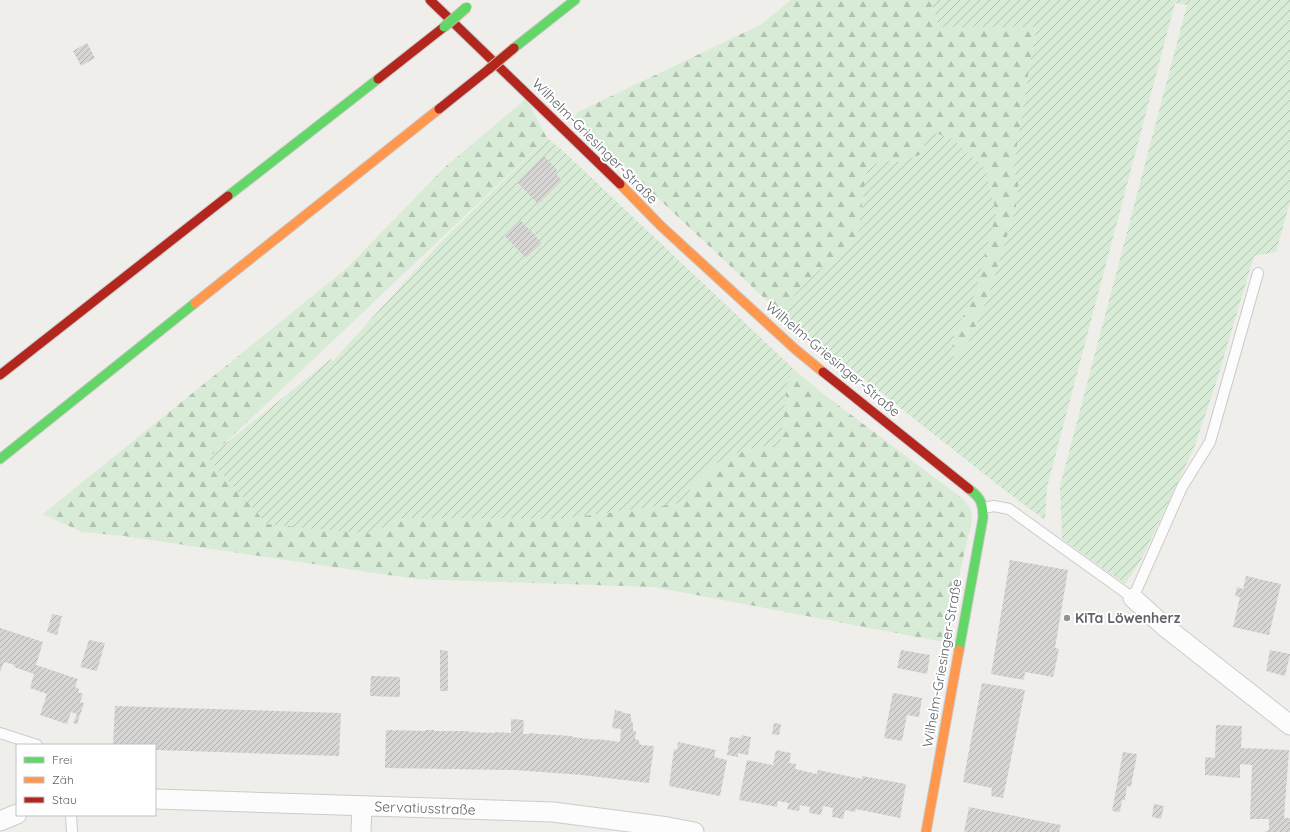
<svg xmlns="http://www.w3.org/2000/svg" width="1290" height="832" font-family="Quicksand,sans-serif">
<defs>
<pattern id="forest-firs" width="22" height="20" patternUnits="userSpaceOnUse"><rect width="22" height="20" fill="#d8ebd6"/><path d="M5 1l3.5 6h-7zM16 11l3.5 6h-7z" fill="#b2c2b1"/></pattern>
<pattern id="garden-furrows" width="10" height="10" patternUnits="userSpaceOnUse"><rect width="10" height="10" fill="#d8ebd6"/><path d="M-1 1l2-2M0 10L10 0M9 11l2-2" fill="none" stroke="#b2c2b1"/></pattern>
<pattern id="building-hatch" width="6" height="6" patternUnits="userSpaceOnUse"><rect width="6" height="6" fill="#d6d5d3"/><path d="M-1 1l2-2M0 6l6-6M5 7l2-2" fill="none" stroke="#b1b0af"/></pattern>
</defs>
<rect width="100%" height="100%" fill="#efeeea"/>
<!-- forest -->
<path fill="url(#forest-firs)" d="M791 0H931L939 27 1036 26 1013 170 1019 181 1016 208 988 297 971 338 956 361 951 352 956 327 973 300 923 154 900 162 882 160 867 169 858 235 809 280 779 312 574 119 578 112 760 25Z
M526 99 547 138 208 459 219 469 372 534 399 518 560 519 682 503 695 482 715 464 737 453 759 446H780L788 376 797 372 826 396 959 496C967 502 972 508 972 519L944 642 654 587 416 579 124 536 82 532 43 514 347 268 444 168Z"/>
<!-- garden -->
<path fill="url(#garden-furrows)" d="M931 0H1290V202L1276 252 1254 256 1216 383 1194 448 1141 560 1125 584 1062 539 1060 486 1187 5 1175 3 1047 487 1045 520 1007 492 779 312 809 280 858 235 867 169 882 160 900 162 923 154 925 140 936 133 953 140 985 168 996 213 973 300 956 327 951 352 956 360 971 338 988 297 1016 208 1019 181 1013 170 1036 27H939Z
M547 138 563 151 797 372 788 377 780 447 759 446 737 453 715 464 695 482 682 503 560 519 399 518 372 534 267 524 208 458 331 359 333 361 442 241Z"/>
<!-- building -->
<path fill="url(#building-hatch)" d="M87 43 95 58 81 66 73 51Z
M544 156 557 170 555 173 562 181 538 204 517 182Z
M520 220 542 243 526 258 504 235Z
M1010 560 1068 570 1055 648 1059 649 1053 677 1025 672 1024 680 991 674Z
M1246 576 1281 584 1269 635 1233 627 1240 597 1235 596 1237 587 1243 589Z
M52 614 62 616 57 635 47 632Z
M0 628 43 642 36 665 78 679 75 687 79 689 78 692 83 694 80 702 84 703 77 724 73 723 77 714 71 712 67 724 40 715 47 694 30 688 34 674 14 667 15 665 4 662 0 672Z
M89 640 105 643 97 671 80 667Z
M440 650 448 651V691H440Z
M901 650 930 655 927 674 897 668Z
M1270 650 1290 654 1285 676 1266 671Z
M371 676 400 677V697L370 696Z
M982 683 1025 690 1003 798 991 796 992 788 963 782Z
M893 693 922 698 919 717 907 715 902 741 884 738Z
M115 706 341 713 339 756 155 750V745H113Z
M615 710 624 712 623 713 631 714V720L633 724V731H636L635 739 639 740V743L641 745 654 746 649 783 582 775 515 770 385 768 386 730 425 731 426 730H434V731H468L469 732 494 733 495 732 511 733V719L524 720 523 734H529V733L538 734 572 736V737L598 740V739L620 742 621 729 612 728Z
M774 723 781 724 779 735 772 734Z
M1216 725 1242 726 1241 748 1289 750 1284 818H1290V832H1264L1269 830V819H1250L1252 765 1240 764V778L1205 775V757L1215 758Z
M742 735 751 737 748 755 738 753V757L727 755 730 737 741 738Z
M678 742 716 750 714 757 727 760 720 796 669 786 674 749 677 750Z
M776 750 791 753 789 763 796 764 795 769 817 774 818 770 862 779V776L906 784 900 818 856 809 855 812 845 810 843 819 832 817 833 808 823 806 821 815 809 813 810 807 800 805 799 811 787 809 789 803 778 801 777 807 739 800 747 760 773 765Z
M1123 752 1137 754 1131 787 1127 786 1125 800H1122L1120 812 1112 811Z
M1154 804 1164 806 1161 819 1152 817Z
M969 807 1061 825 1059 832H964Z"/>
<g fill="none" stroke-linecap="round" stroke-linejoin="round">
<defs>
<path id="lane" d="M983 508 994 506 1009 509 1133 598 1182 487 1210 442 1258 273
M0 733 37 745
M71 815 72 832"/>
<path id="street" d="M1133 598 1164 626 1290 725
M155 799 553 812 668 827 694 832
M0 821 17 814
M361 832 362 806"/>
<path id="fast" d="M514 48 575 0
M228 196 378 79
M0 459 195 303
M959 650 983 518C983 503 981 498 969 489"/>
<path id="slow" d="M620 184 661 226 795 349 823 372
M195 303 439 109
M926 832 959 650"/>
<path id="jam" d="M430 0 620 184
M378 79 444 27
M439 109 489 69
M823 372 969 489
M0 375 228 196"/>
</defs>
<!-- lane casing -->
<use href="#lane" stroke="#cbcccc" stroke-width="12"/>
<!-- street casing -->
<use href="#street" stroke="#cbcccc" stroke-width="21"/>
<!-- fast casing -->
<use href="#fast" stroke="#cacacb" stroke-width="11"/>
<!-- slow casing -->
<use href="#slow" stroke="#cacacb" stroke-width="11"/>
<!-- jam casing -->
<use href="#jam" stroke="#cacacb" stroke-width="11"/>
<!-- lane -->
<use href="#lane" stroke="#fdfcfc" stroke-width="10"/>
<!-- street -->
<use href="#street" stroke="#fdfcfc" stroke-width="19"/>
<!-- fast -->
<use href="#fast" stroke="#63d668" stroke-width="9"/>
<!-- slow -->
<use href="#slow" stroke="#ff974d" stroke-width="9"/>
<!-- jam -->
<use href="#jam" stroke="#b3261e" stroke-width="9"/>
<defs>
<path id="fast-bridge" d="M444 27 467 7"/>
<path id="jam-bridge" d="M489 69 514 48"/>
</defs>
<!-- fast-bridge casing -->
<use href="#fast-bridge" stroke="#c8b996" stroke-width="11" stroke-linecap="butt"/>
<!-- jam-bridge casing -->
<use href="#jam-bridge" stroke="#c8b996" stroke-width="11" stroke-linecap="butt"/>
<!-- fast-bridge -->
<use href="#fast-bridge" stroke="#63d668" stroke-width="9"/>
<!-- jam-bridge -->
<use href="#jam-bridge" stroke="#b3261e" stroke-width="9"/>
</g>
<!-- markers -->
<circle fill="#919496" stroke="#fff" stroke-width="1.5" cx="1067" cy="618" r="4"/>
<g text-anchor="middle" stroke-width="4" stroke-linejoin="round" paint-order="stroke">
<!-- street labels -->
<g font-size="14" fill="#5f6368" stroke="#fff">
<text transform="translate(595 141) rotate(45)" y="5">Wilhelm-Griesinger-Straße</text>
<text transform="translate(833 359) rotate(40)" y="5">Wilhelm-Griesinger-Straße</text>
<text transform="translate(942 663) rotate(-80)" y="5">Wilhelm-Griesinger-Straße</text>
<text transform="translate(425 808) rotate(2)" y="5">Servatiusstraße</text>
</g>
<!-- poi labels -->
<g font-size="14" font-weight="bold" fill="#5f6368" stroke="#fff" text-anchor="start">
<text x="1075" y="623">KiTa Löwenherz</text>
</g>
</g>
<!-- legend -->
<rect x="16" y="744" width="140" height="72" fill="#ffffff" stroke="#bfc1c3"/>
<rect x="24" y="757" width="20" height="6" fill="#63d668" stroke="#bfc1c3"/>
<text x="52" y="764" font-size="12" fill="#5f6368">Frei</text>
<rect x="24" y="777" width="20" height="6" fill="#ff974d" stroke="#bfc1c3"/>
<text x="52" y="784" font-size="12" fill="#5f6368">Zäh</text>
<rect x="24" y="797" width="20" height="6" fill="#b3261e" stroke="#bfc1c3"/>
<text x="52" y="804" font-size="12" fill="#5f6368">Stau</text>
</svg>
